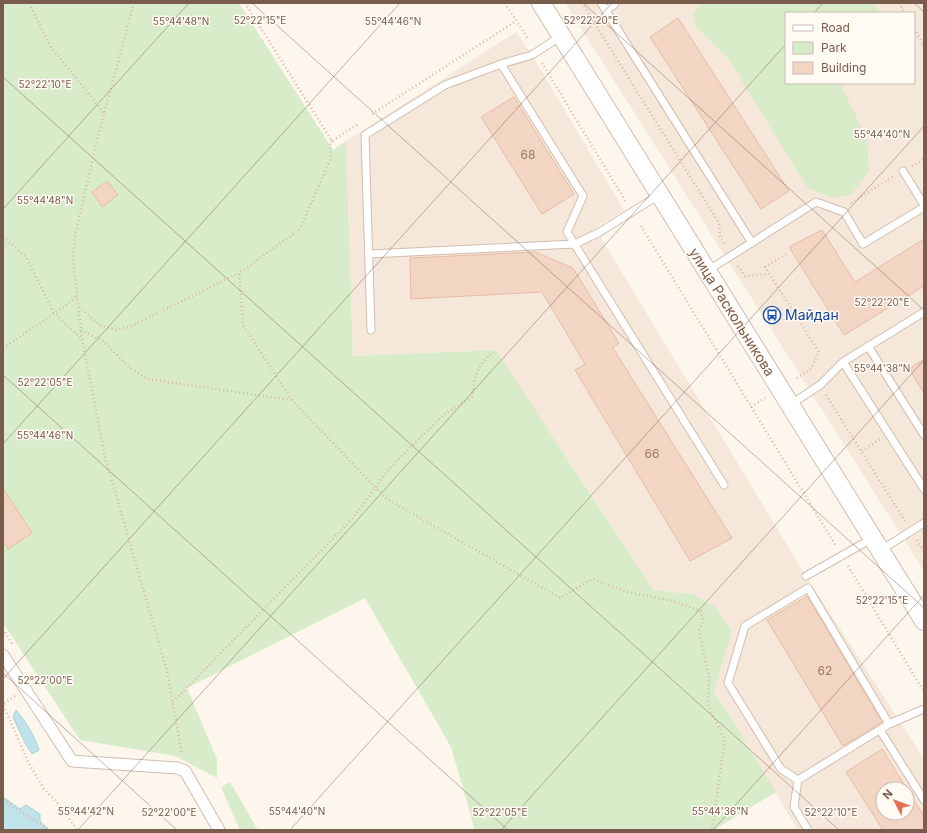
<svg xmlns="http://www.w3.org/2000/svg" width="927" height="833" font-family="Inter,sans-serif">
<rect width="100%" height="100%" fill="#fdf6ec"/>
<!-- residential -->
<path fill="#f5e8da" fill-rule="evenodd" d="M565 3H924V571ZM786 13H914V83H786Z
M516 32 532 55 624 210 595 228 806 576 924 759V830H798L714 691 732 632 716 607 692 594 653 590 496 350 353 356 346 141ZM883 789H907V813H883Z"/>
<!-- green -->
<path fill="#d8ecc9" d="M3 3H239L333 150 346 141 353 356 496 350 653 590 692 594 716 607 732 632 714 691 776 792 717 828V830H475L451 747 365 598 187 688 217 759V778L175 756 80 740 3 623Z
M702 3H874L880 13H786V83H840L867 139 869 171 851 195 831 198 807 187 729 60 696 27 693 14Z
M230 782 258 830H240L221 787Z"/>
<!-- water -->
<path fill="#bfe3e8" stroke="#a5d3da" d="M16 710C27 723 34 735 39 750L32 754 25 743 13 717Z
M3 797 20 809 26 805 40 814V821L49 830H3Z"/>
<!-- building -->
<path fill="#f3d5c3" stroke="#e6bba3" fill-rule="evenodd" d="M678 18 789 191 761 209 650 37Z
M514 97 574 194 542 214 481 117Z
M107 181 118 195 102 207 92 192Z
M822 230 855 282 924 239V286L844 335 789 247Z
M535 252 573 268 619 343 613 348 732 538 690 561 575 370 585 364 542 292 411 299 410 258Z
M924 359V393L909 369Z
M4 490 32 533 8 549 3 541V491Z
M807 596 882 722 843 746 767 620Z
M882 749 924 816V830H883L846 772ZM883 789H907V813H883Z"/>
<g fill="none" stroke-linecap="round" stroke-linejoin="round">
<defs>
<path id="service" d="M601 3 752 243
M606 10 614 5
M501 64 583 196 567 232 724 485
M903 171 924 205
M369 254 575 244 598 233 659 195
M707 271 816 202 844 212 863 244 924 207
M371 330 365 135 445 85 501 64 532 55 561 36
M868 346 924 435
M843 362 924 489
M790 405 820 385 843 362 924 312
M881 550 924 523
M806 576 873 538
M889 724 798 780 781 769 728 683 745 626 808 588 889 724 924 709
M880 730 924 800
M798 780 794 807 808 830"/>
<path id="pedestrian" d="M3 655 72 761 177 768 185 771 219 830"/>
<path id="tertiary" d="M541 3 924 621"/>
</defs>
<!-- service casing -->
<use href="#service" stroke="#d1beb0" stroke-width="9"/>
<!-- pedestrian casing -->
<use href="#pedestrian" stroke="#d1beb0" stroke-width="13"/>
<!-- tertiary casing -->
<use href="#tertiary" stroke="#d1beb0" stroke-width="20"/>
<!-- path -->
<path stroke="#d9b8a5" stroke-width="2.5" stroke-dasharray="1 3" stroke-linecap="butt" d="M31 3V8L51 47 104 113
M134 3 98 136 75 236 73 259 82 339 105 457 167 671 182 755
M245 3 332 141 358 124
M505 3 528 39
M582 3 719 223 720 237 726 246
M899 3 905 13
M914 29 924 46
M542 63 626 202
M372 114 516 21
M332 141 330 142 331 158 300 229 239 273 243 325 292 400 375 487 387 499 560 598 592 579 628 592 673 601 701 611 703 621 699 631 709 677 708 706 725 739 712 830
M912 166 924 159
M851 203 894 176
M641 226 836 546
M3 237 26 257 54 313 82 339
M786 254 765 267 819 352 810 370 795 379
M738 266 745 276 769 274
M79 307 101 326 117 330 131 326 239 273
M81 330 103 341 128 366 147 379 291 400
M3 348 64 307 77 296
M826 395 905 521
M751 407 765 398
M862 451 880 439
M917 540 924 552
M848 566 924 692
M3 629 12 644
M15 696 3 704 28 762 44 789 62 808 77 830
M173 702 353 518 388 470 442 416 472 397C475 375 476 366 494 352
M3 800 49 830"/>
<!-- service -->
<use href="#service" stroke="#fff" stroke-width="7"/>
<!-- pedestrian -->
<use href="#pedestrian" stroke="#fff" stroke-width="11"/>
<!-- tertiary -->
<use href="#tertiary" stroke="#fff" stroke-width="18"/>
</g>
<!-- ticks -->
<path fill="none" stroke="#7a5c4d" stroke-width="1" stroke-opacity="0.45" d="M252 3 924 608M583 3 924 310M914 3 924 12M814 13 823 3M3 77 839 830M3 209 189 3M3 375 508 830M3 444 400 3M3 673 177 830M3 679 612 3M78 830 786 44M290 830 924 126M501 830 924 360M713 830 924 595"/>
<!-- icons -->
<defs>
<symbol id="bus-ring" viewBox="-11 -11 22 22"><circle r="9.5" fill="#fffaf3" stroke="#1a4fb4" stroke-width="1.5"/><path d="M-5-6H5V4H4V6H2V4H-2V6H-4V4H-5ZM-3.5-4V0h7V-4ZM-3.5 1.2v1.5H-2V1.2ZM2 1.2v1.5H3.5V1.2Z" fill="#1a4fb4"/></symbol>
</defs>
<g fill-rule="evenodd">
<use href="#bus-ring" x="762" y="305" width="20" height="20"/>
</g>
<g text-anchor="middle" stroke-width="3" stroke-linejoin="round" paint-order="stroke">
<!-- number labels -->
<g font-size="12" fill="#987a6a">
<text x="528" y="159">68</text>
<text x="652" y="458">66</text>
<text x="825" y="675">62</text>
</g>
<!-- street labels -->
<g font-size="14" fill="#7a5c4d" stroke="#fffaf3">
<text transform="translate(732 312) rotate(58)" y="5">улица Раскольникова</text>
</g>
<!-- transit labels -->
<g font-size="14" fill="#164399" stroke="#fffaf3" text-anchor="start">
<text x="785" y="320">Майдан</text>
</g>
</g>
<g font-size="10" text-anchor="middle" fill="#7a5c4d" stroke="#fffaf3" stroke-width="3" stroke-linejoin="round" paint-order="stroke">
<text x="260" y="24">52°22'15"E</text>
<text x="591" y="24">52°22'20"E</text>
<text x="181" y="25">55°44'48"N</text>
<text x="393" y="25">55°44'46"N</text>
<text x="45" y="88">52°22'10"E</text>
<text x="882" y="138">55°44'40"N</text>
<text x="45" y="204">55°44'48"N</text>
<text x="882" y="306">52°22'20"E</text>
<text x="882" y="372">55°44'38"N</text>
<text x="45" y="386">52°22'05"E</text>
<text x="45" y="439">55°44'46"N</text>
<text x="882" y="604">52°22'15"E</text>
<text x="45" y="684">52°22'00"E</text>
<text x="86" y="815">55°44'42"N</text>
<text x="297" y="815">55°44'40"N</text>
<text x="720" y="815">55°44'36"N</text>
<text x="169" y="816">52°22'00"E</text>
<text x="500" y="816">52°22'05"E</text>
<text x="831" y="816">52°22'10"E</text>
</g>
<!-- border -->
<rect width="927" height="833" fill="none" stroke="#7a5c4d" stroke-width="8"/>
<!-- legend -->
<rect x="785" y="12" width="130" height="72" fill="#fffaf3" stroke="#cabbb1"/>
<rect x="793" y="25" width="20" height="6" fill="#ffffff" stroke="#cabbb1"/>
<text x="821" y="32" font-size="12" fill="#7a5c4d">Road</text>
<rect x="793" y="42" width="20" height="12" fill="#d8ecc9" stroke="#cabbb1"/>
<text x="821" y="52" font-size="12" fill="#7a5c4d">Park</text>
<rect x="793" y="62" width="20" height="12" fill="#f3d5c3" stroke="#cabbb1"/>
<text x="821" y="72" font-size="12" fill="#7a5c4d">Building</text>
<!-- north arrow -->
<g transform="translate(895 801) rotate(312)"><circle r="19" fill="#fffaf3" stroke="#cabbb1"/>
<path d="M0-3L7 15L0 10L-7 15Z" fill="#e76f51"/>
<text y="-6" font-size="11" font-weight="bold" text-anchor="middle" fill="#7a5c4d">N</text>
</g>
</svg>
